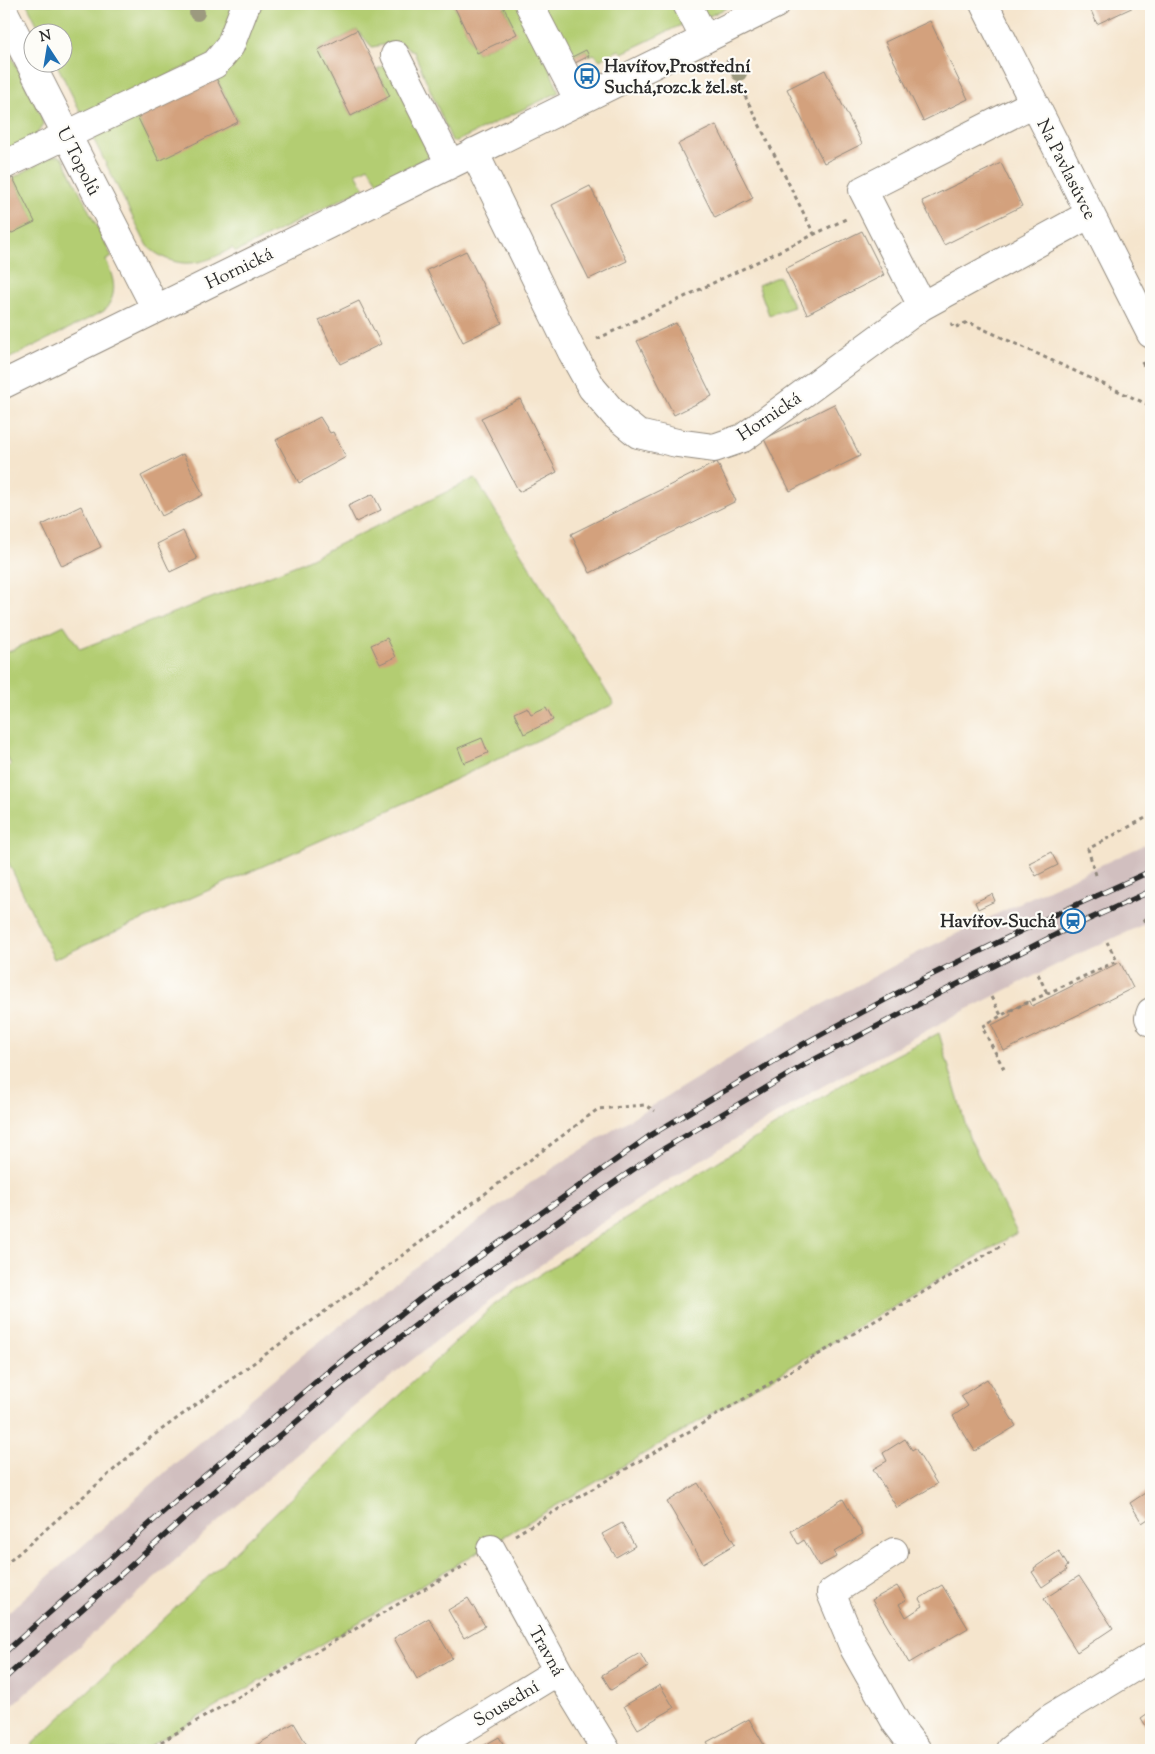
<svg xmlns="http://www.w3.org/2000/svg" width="1155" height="1754" font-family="'Sorts Mill Goudy',serif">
<rect width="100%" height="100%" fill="#fdfcf7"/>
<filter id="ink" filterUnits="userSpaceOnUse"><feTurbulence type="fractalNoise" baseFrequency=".02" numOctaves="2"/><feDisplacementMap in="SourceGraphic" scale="10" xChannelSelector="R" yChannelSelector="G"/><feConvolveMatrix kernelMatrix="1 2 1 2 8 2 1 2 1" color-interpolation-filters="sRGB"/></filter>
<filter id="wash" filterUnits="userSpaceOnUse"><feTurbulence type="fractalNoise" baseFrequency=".0096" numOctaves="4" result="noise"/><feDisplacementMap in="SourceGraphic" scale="20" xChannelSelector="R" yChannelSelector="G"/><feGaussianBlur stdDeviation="1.12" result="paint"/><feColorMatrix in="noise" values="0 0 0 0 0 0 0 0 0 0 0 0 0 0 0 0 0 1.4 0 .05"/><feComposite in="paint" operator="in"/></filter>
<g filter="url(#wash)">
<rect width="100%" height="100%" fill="#f5e5cd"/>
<!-- industrial -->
<path fill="#d1bfbf" d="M1151 842V921L1076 955 952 1017 823 1086 676 1175 574 1241 445 1334 351 1408 219 1521 4 1713V1616L171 1467 305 1353 402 1277 533 1181 638 1114 786 1024 919 952 1046 890Z"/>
<!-- green -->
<path fill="#b3cd72" stroke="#6f7c4e" d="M27 4H236L223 41 208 57 82 115 56 63 62 62V32H41Z
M251 4H453L477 53 516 34 504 7 510 4H523L559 92 455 142 452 141 414 52 399 42 372 47 357 30 318 50 351 116 390 97 377 69 393 62 434 154 378 182 368 167 356 173 364 188 236 252 232 248C202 266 175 271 147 246L91 134 106 132 137 116 159 160 238 121 216 78Z
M540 4H679L685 23 622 53 619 50 600 60 594 54 589 56 586 50 572 57Z
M692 4H735L705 18Z
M4 41 41 116 43 125 36 135 4 154Z
M52 156H59L63 158 112 257 106 260C114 280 119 293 104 311L4 361V237L35 222 13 178Z
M779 276 794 307 769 315 758 285Z
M475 478 614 704 407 802 54 959 4 853V769L11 765 4 751V654L64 625 80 649 299 564Z
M939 1033 969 1137 1017 1233 143 1750H26L495 1304 606 1231 859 1074Z"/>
<g id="blocks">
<!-- building -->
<path fill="#d3a17d" d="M453 4H502L517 34 477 53Z
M1088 4H1140L1097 24Z
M930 21 968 99 923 121 885 42Z
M357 30 390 96 351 116 318 50Z
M586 50 589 56 575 63 572 57Z
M825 70 862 144 824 163 787 89Z
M216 78 238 122 159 161 137 116Z
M716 125 753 198 715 218 678 144Z
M1001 163 1022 206 944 245 922 201Z
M13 178 35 222 4 237V183Z
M590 186 627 261 589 279 552 205Z
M862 231 884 275 807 314 785 269Z
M466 251 502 323 463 342 427 270Z
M359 301 381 344 340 364 319 320Z
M676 323 712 396 674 415 637 341Z
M520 399 557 472 519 492 481 418Z
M834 404 860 456 790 491 764 439Z
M320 417 330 433 333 432 346 457 299 483 276 440Z
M183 454 203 495 162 516 141 476Z
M717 462 736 501 590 573 571 534Z
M373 494 381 510 356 522 348 506Z
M81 506 101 547 62 566 42 525Z
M183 531 197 559 170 572 157 544Z
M387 638 396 657 380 664 371 645Z
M527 707 531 714 546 707 553 720 524 734 514 713Z
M482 738 488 753 464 763 458 748Z
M1051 852 1058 865 1036 876 1029 863Z
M992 894 995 901 978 909 975 902Z
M1120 962 1133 988 1004 1051 992 1025 1011 1015 1009 1011 1030 1001 1032 1006Z
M987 1379 1016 1426 975 1451 953 1416 968 1406 961 1396Z
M905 1439 912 1450 915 1448 937 1484 897 1508 873 1469 887 1461 883 1453Z
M698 1483 735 1544 703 1563 667 1502Z
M1151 1489V1517L1142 1523 1130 1503Z
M843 1499 863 1534 834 1552 836 1557 819 1566 804 1540 798 1544 791 1531Z
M622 1523 635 1546 616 1557 602 1534Z
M1059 1551 1068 1566 1065 1568 1067 1570 1042 1587 1032 1572 1035 1570 1034 1568Z
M1079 1576 1113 1628 1077 1652 1044 1599Z
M942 1585 968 1628 909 1663 872 1600 897 1586 906 1600 899 1604 906 1617 923 1606 919 1599Z
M468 1598 485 1626 464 1638 448 1610Z
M429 1618 452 1658 417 1679 394 1638Z
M640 1653 648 1667 611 1690 602 1675Z
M660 1685 674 1708 638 1729 624 1706Z
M1151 1711V1734L1141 1718Z
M749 1719 767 1750H712L707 1742Z
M294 1723 310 1750H248Z
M499 1737 507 1750H476Z"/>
</g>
</g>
<g filter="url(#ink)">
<use href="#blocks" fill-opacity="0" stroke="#90887c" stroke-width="1"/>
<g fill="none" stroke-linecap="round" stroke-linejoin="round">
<defs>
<path id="minor" d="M529 4 579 101
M687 4 705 39
M984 4 1151 334
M4 12 156 309
M395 55 450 164
M474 152 572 352 592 388 615 415 638 434 677 443 714 448 743 438 922 306 1090 214
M4 165 215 64 230 46 246 4
M922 306 863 190 1034 103
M4 384 776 4
M1151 1012 1149 1018 1151 1022
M491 1549 558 1671 606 1750
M894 1552 831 1593 854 1648 897 1724 917 1750
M429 1750 558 1671
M1010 1750 1049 1719 1151 1657"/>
</defs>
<!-- minor casing -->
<use href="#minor" stroke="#90887c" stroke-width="30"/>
<!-- path -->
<path stroke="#90887c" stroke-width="3" stroke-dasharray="4 4" stroke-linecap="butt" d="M727 60 814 234
M951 323 954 328 968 322 1151 406
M597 339 846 219
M1142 362 1151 382
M1096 875 1088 849 1151 815
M1144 918 1151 935
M1038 974 1047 993
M991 997 1001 1015
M1004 1069 982 1027 1009 1011 1117 961 1107 942
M515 1535 1004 1244
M4 1566 150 1438 422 1241 598 1109 645 1105 655 1111
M147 1750 467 1564"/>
<!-- minor -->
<use href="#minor" stroke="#fff" stroke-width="28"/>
<defs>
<path id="rail" d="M4 1653 189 1489 324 1375 420 1299 651 1135 798 1047 929 976 1054 915 1151 871
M4 1679 202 1502 335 1389 430 1314 560 1220 660 1151 806 1064 938 994 1063 931 1151 891"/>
</defs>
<!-- rail casing -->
<use href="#rail" stroke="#2b2b2b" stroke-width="5.5"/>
<!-- rail -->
<use href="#rail" stroke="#fdfcf7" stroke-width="4" stroke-dasharray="11" stroke-linecap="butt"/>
</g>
<!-- trees -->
<g fill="#9c9a7f">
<circle cx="197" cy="13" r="8"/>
<circle cx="739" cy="73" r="8"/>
</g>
</g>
<!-- icons -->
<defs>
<symbol id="bus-ring" viewBox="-11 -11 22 22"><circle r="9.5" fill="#fdfcf7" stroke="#1f6fb2" stroke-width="1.5"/><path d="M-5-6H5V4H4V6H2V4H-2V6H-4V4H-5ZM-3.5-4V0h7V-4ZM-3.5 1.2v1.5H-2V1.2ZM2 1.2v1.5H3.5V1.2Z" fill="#1f6fb2"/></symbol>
<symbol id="station-ring" viewBox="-11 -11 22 22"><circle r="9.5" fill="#fdfcf7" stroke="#1f6fb2" stroke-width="1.5"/><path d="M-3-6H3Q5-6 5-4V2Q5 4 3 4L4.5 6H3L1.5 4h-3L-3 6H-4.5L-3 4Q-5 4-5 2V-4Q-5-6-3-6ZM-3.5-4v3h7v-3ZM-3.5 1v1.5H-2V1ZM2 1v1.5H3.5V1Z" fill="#1f6fb2"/></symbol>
</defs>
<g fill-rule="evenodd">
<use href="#bus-ring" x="573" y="62" width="28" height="28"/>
<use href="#station-ring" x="1059" y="907" width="28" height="28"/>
</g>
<g text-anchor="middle" stroke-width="4.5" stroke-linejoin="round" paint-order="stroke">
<!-- poi labels -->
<g font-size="18" font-weight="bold" fill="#2b2b2b" stroke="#fdfcf7" text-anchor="start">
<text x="604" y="72">Havířov,Prostřední<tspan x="604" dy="21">Suchá,rozc.k žel.st.</tspan></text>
<text x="1056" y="927" text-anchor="end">Havířov-Suchá</text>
</g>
<!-- street labels -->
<g font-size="18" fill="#2b2b2b" stroke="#fdfcf7">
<text transform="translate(79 161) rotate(63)" y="6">U Topolů</text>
<text transform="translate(1067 169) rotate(63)" y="6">Na Pavlasůvce</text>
<text transform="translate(239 268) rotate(-26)" y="6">Hornická</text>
<text transform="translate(769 416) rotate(-34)" y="6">Hornická</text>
<text transform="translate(547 1651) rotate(61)" y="6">Travná</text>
<text transform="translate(506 1703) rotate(-31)" y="6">Sousední</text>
</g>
</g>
<!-- margin -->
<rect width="1155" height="1754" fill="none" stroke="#fdfcf7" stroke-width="20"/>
<!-- north arrow -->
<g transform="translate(48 48) rotate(348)"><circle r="24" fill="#fdfcf7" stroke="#a9a8a5"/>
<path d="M0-4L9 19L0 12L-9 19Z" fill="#1f6fb2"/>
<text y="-8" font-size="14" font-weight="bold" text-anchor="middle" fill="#2b2b2b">N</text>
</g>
</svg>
